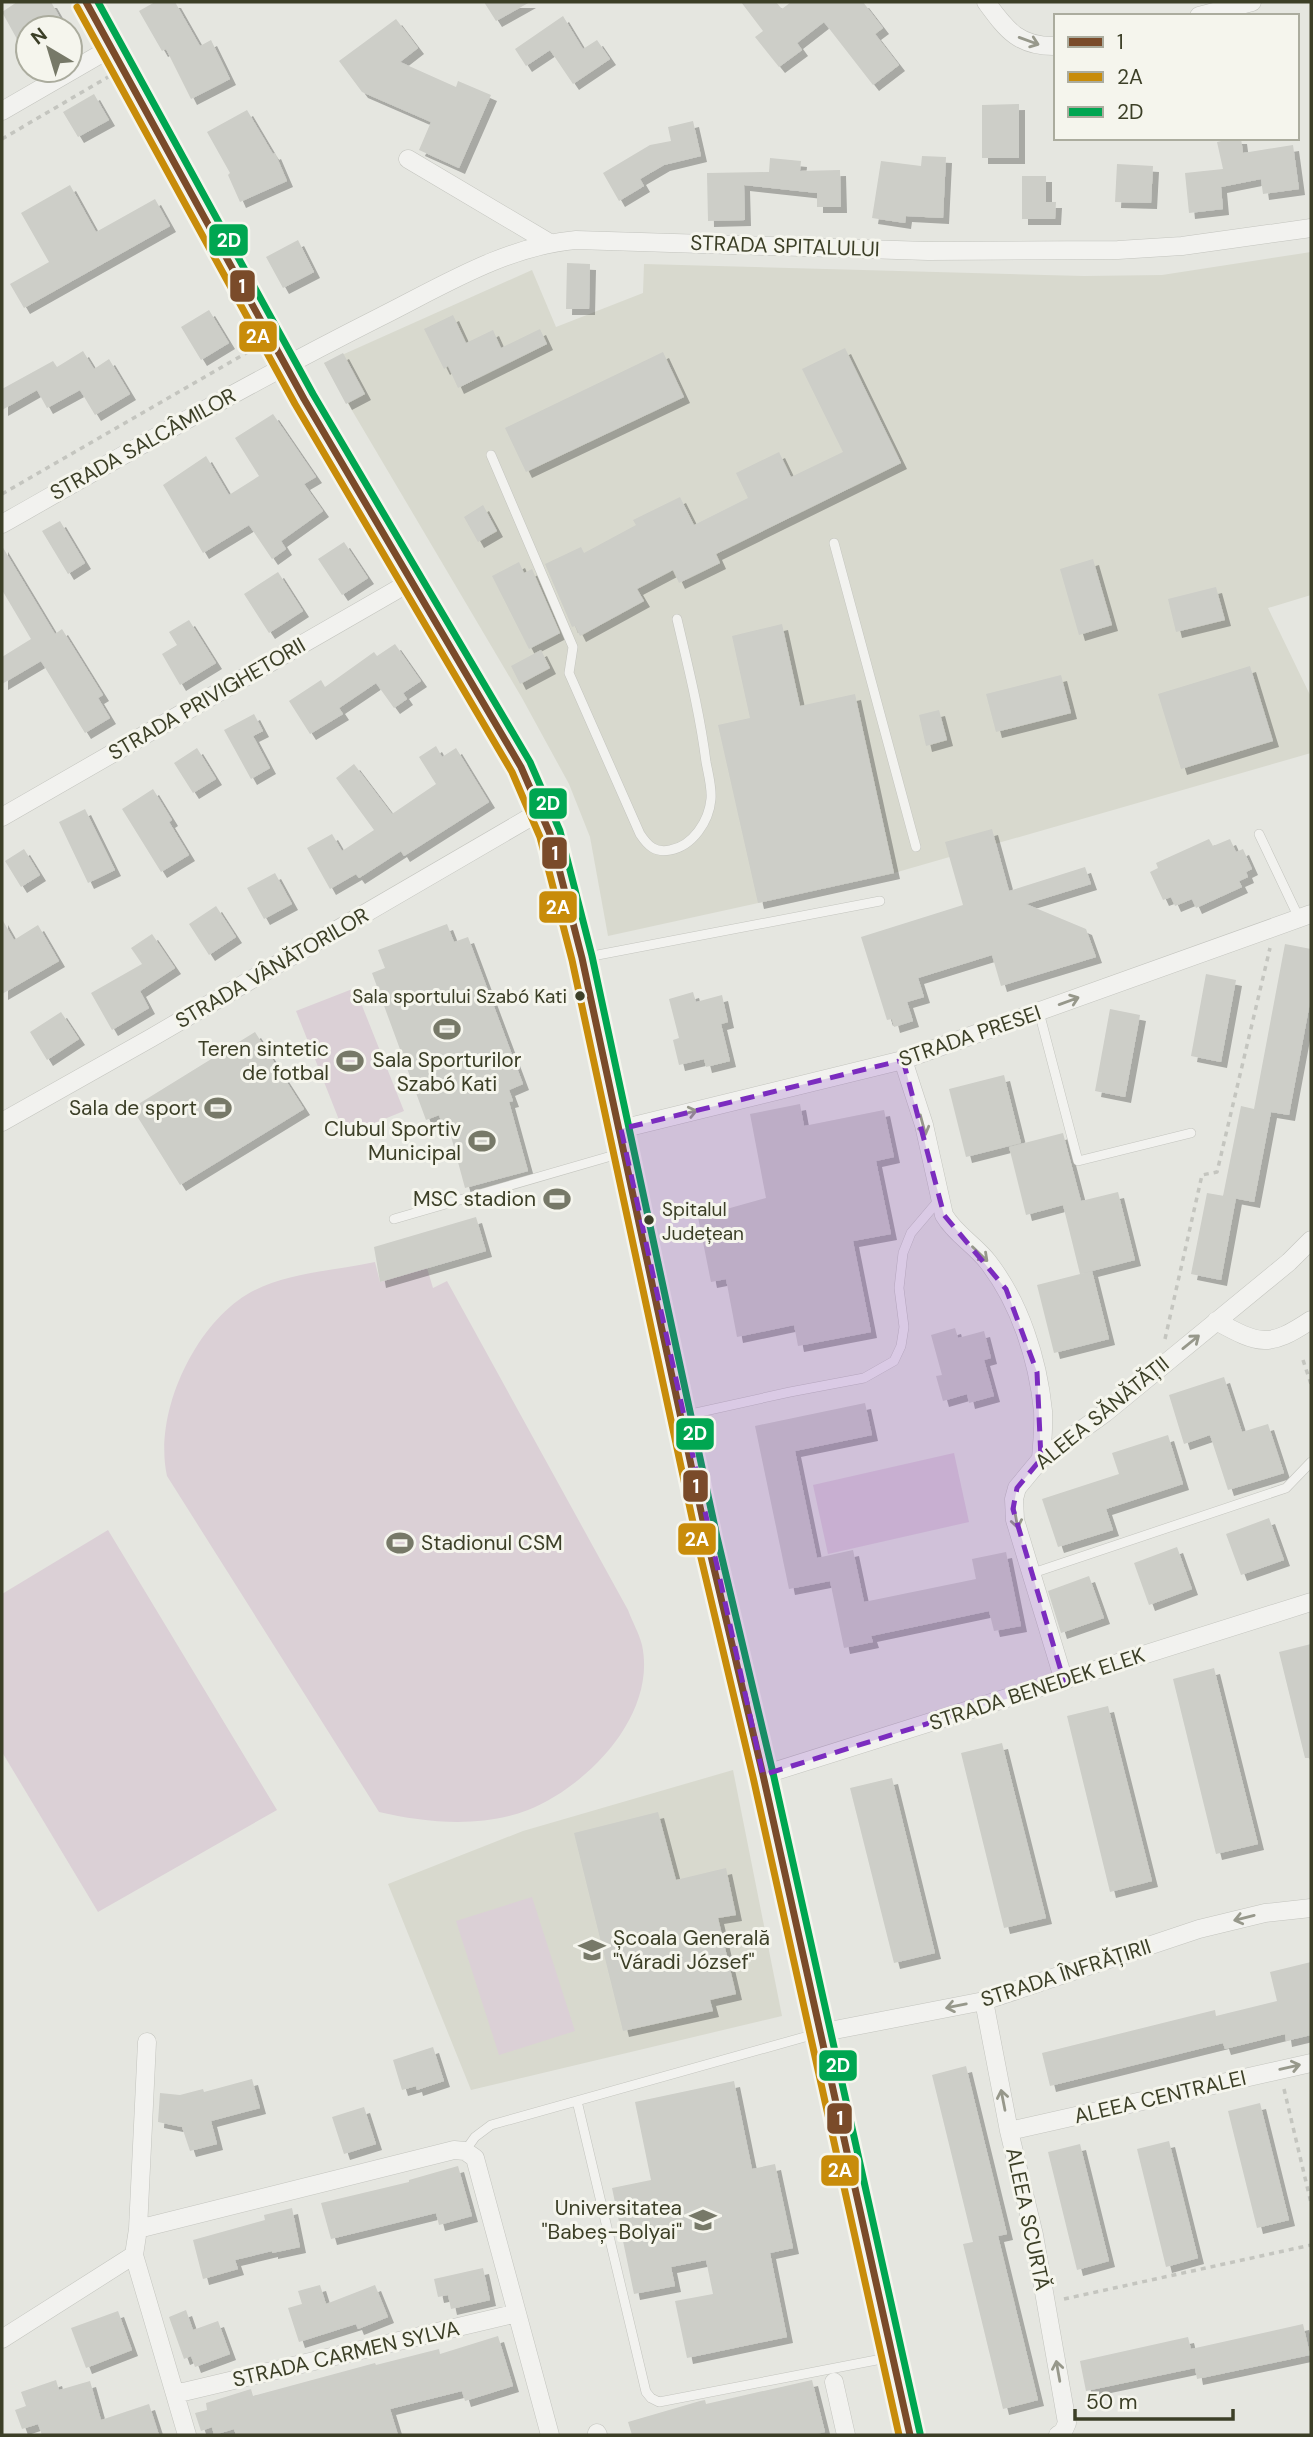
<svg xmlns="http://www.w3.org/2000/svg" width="1313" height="2437" font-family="'DM Sans',sans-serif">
<defs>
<filter id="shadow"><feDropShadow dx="6" dy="6" stdDeviation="0" flood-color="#0004"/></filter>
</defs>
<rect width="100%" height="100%" fill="#e5e6e0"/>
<!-- built -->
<path fill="#d8d9ce" d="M1311 252V595L1268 608 1311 697V753L894 873 608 936 590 837 569 784 522 698 324 363 532 270 556 327 643 293 644 264 1084 276 1162 275Z
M733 1770 782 2016 471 2090 388 1884 523 1831Z"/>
<!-- green -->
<path fill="#dbd0d6" d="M355 988 404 1111 345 1135 296 1011Z
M375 1262 380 1282 427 1268 433 1288 447 1281 628 1610C632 1621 639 1633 642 1645 657 1715 588 1786 528 1810 482 1828 426 1823 379 1812L167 1476C153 1413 195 1323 251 1292 288 1272 335 1271 375 1262Z
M954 1453 969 1522 828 1554 813 1485Z
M108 1530 277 1810 98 1912 2 1752V1594Z
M532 1897 575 2031 499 2055 456 1921Z"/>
<!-- building -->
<path fill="#cdcec8" filter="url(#shadow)" d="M17 2H51L66 28H28V59L2 12Z
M155 2H175L200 46 211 40 230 79 191 99 166 49 162 51 139 11Z
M484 2H530L496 21Z
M741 2H776L782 9 791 2H863L883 28 875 34 899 65 873 85 824 22 797 43 802 50 779 67 755 37 763 31Z
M563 16 583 49 597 40 610 59 573 84 550 50 526 66 515 49Z
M396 19 418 48 400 62 456 87 458 81 491 95 459 168 419 150 431 122 362 92 339 61Z
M94 94 109 120 78 137 63 112Z
M1019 104V158H982V105Z
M247 110 273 154 275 153 287 181 240 202 228 175 230 173 207 132Z
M693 121 701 156 664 165 640 179 644 186 619 201 603 173 650 145 671 141 668 127Z
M1234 138H1241L1243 153 1293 145 1299 189 1263 194 1261 179 1221 187 1223 209 1189 213 1185 173 1223 169 1217 142Z
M922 156 946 157 943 218 906 216 905 223 872 218 881 161 921 166Z
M770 158 801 161 800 171 840 170 841 207H817V193L744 185 745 220 708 221 707 173 769 172Z
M1117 164 1153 166 1151 203 1115 202Z
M1022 176H1046V202H1056L1055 219H1022Z
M70 185 96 232 155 199 170 226 24 308 10 284 49 262 21 213Z
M298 240 314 272 283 288 266 257Z
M567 263 590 264 589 309H566Z
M209 310 229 343 201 360 181 327Z
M453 315 466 343 493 330 501 348 540 329 547 344 458 388 448 366 444 369 424 329Z
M845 348 901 463 716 554 720 563 679 583 673 570 637 589 644 601 580 636 575 626 572 627 545 564 581 547 584 553 636 525 633 520 680 497 694 525 748 498 736 473 779 452 791 477 843 452 802 369Z
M83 351 94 369 109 359 130 394 95 415 80 390 47 408 37 390 2 410V389L53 361 57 367Z
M663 352 684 397 526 472 505 428Z
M343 353 365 394 346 404 324 363Z
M273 414 316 477 304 484 323 511 281 541 286 549 272 559 249 525 203 553 163 485 206 456 229 495 259 476 235 438Z
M483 505 497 531 478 542 464 517Z
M60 521 85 563 68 574 42 531Z
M344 542 368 578 342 595 318 559Z
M2 546 55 634 62 629 103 695 98 698 110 718 85 733 41 661 2 684V657L31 639 2 590Z
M1093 559 1112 625 1079 635 1060 569Z
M519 562 524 573 532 569 560 633 529 649 492 576Z
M278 572 303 611 269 633 244 594Z
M1216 587 1225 620 1176 632 1168 599Z
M189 620 216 663 180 685 162 654 177 645 169 632Z
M782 624 800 706 855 694 894 873 758 903 718 725 750 718 732 636Z
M395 644 421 681 403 693 407 699 394 708 376 683 339 708 343 714 310 734 289 701 321 680 325 687 374 652 377 656Z
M541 650 550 668 520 684 511 666Z
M1250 666 1273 741 1181 769 1158 694Z
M1061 675 1071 713 996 732 986 694Z
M939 710 947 740 926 746 919 715Z
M254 714 263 731 253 736 270 768 251 779 224 730Z
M436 746 442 757 456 748 489 802 404 856 401 851 359 878 356 874 330 889 307 848 332 834 342 851 374 830 336 778 354 764 392 814 436 784 419 757Z
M197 748 216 779 193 793 174 763Z
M153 789 172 820 169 822 189 855 161 872 122 809Z
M85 809 115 870 88 883 59 822Z
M992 829 1009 891 1085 867 1091 884 1026 904 1086 929 1096 957 1001 986 992 955 918 978 924 997 907 1002 913 1021 894 1027 892 1019 887 1020 861 937 963 905 945 842Z
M1209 839 1213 846 1230 839 1236 852 1243 849 1252 869 1246 872 1248 877 1239 881 1242 887 1196 908 1192 899 1175 906 1171 897 1163 900 1150 872 1158 868 1156 863Z
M24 849 40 875 21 887 5 861Z
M275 873 292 904 264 919 247 888Z
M216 906 236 937 209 955 189 924Z
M2 919 14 940 38 925 59 961 2 994Z
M447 924 454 942 468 937 523 1084 509 1090 513 1101 509 1102 528 1171 465 1188 448 1125 443 1127 439 1115 426 1120 372 973 385 968 378 950Z
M152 934 175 968 140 991 149 1008 112 1030 91 993 142 964 131 948Z
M1285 944 1311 949V997L1289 1115 1271 1112 1254 1202 1223 1196 1241 1106 1254 1109Z
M1206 974 1236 980 1221 1062 1191 1056Z
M693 992 696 1002 722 995 728 1022 721 1024 730 1061 706 1067 704 1059 679 1065 673 1040 679 1038 669 999Z
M1110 1009 1140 1015 1125 1097 1095 1091Z
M61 1012 79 1039 47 1060 30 1032Z
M255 1032 304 1109 180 1185 132 1108Z
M1004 1075 1021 1143 966 1157 949 1089Z
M800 1104 804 1126 884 1110 894 1157 876 1161 891 1234 853 1241 871 1332 798 1346 794 1325 737 1337 726 1279 711 1282 698 1217 766 1198 750 1114Z
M1063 1133 1081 1201 1118 1192 1135 1260 1080 1274 1063 1205 1026 1215 1009 1147Z
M1207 1193 1236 1198 1221 1280 1191 1274Z
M476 1217 486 1251 380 1282 374 1247Z
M1092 1271 1109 1339 1054 1353 1037 1285Z
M955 1328 958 1338 984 1331 991 1358 984 1360 994 1396 969 1403 967 1394 943 1401 936 1376 942 1375 931 1335Z
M1224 1377 1242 1432 1268 1424 1284 1473 1228 1490 1210 1435 1184 1444 1169 1395Z
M865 1403 872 1435 795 1451 817 1558 853 1550 864 1602 976 1579 972 1559 1006 1552 1021 1626 994 1631 989 1611 871 1636 873 1642 844 1648 830 1581 789 1589 755 1426Z
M1168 1435 1183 1484 1106 1509 1113 1530 1058 1547 1042 1499 1119 1474 1112 1453Z
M1269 1518 1284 1560 1241 1575 1226 1534Z
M1177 1547 1192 1589 1149 1605 1134 1563Z
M1089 1576 1104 1618 1061 1633 1048 1591Z
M1311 1644V1758H1305L1279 1652Z
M1214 1668 1258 1844 1216 1854 1173 1679Z
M1108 1706 1152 1881 1110 1892 1067 1716Z
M1002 1743 1046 1918 1004 1928 961 1753Z
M892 1778 935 1953 894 1963 850 1788Z
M658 1812 676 1880 726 1868 736 1915 718 1918 736 1994 710 2000 713 2011 623 2031 574 1833Z
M1311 1962V2035L1286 2041 1285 2034 1225 2049 1223 2043 1050 2086 1042 2053 1215 2010 1216 2016 1277 2001 1270 1972Z
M433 2047 444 2081 417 2090 416 2086 402 2090 393 2060Z
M966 2066 1007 2234 998 2236 1038 2400 1003 2409 963 2244 973 2242 932 2075Z
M252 2079 260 2108 211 2121 217 2144 190 2151 182 2127 158 2122 160 2093 180 2095 203 2089 204 2092Z
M734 2081 752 2169 775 2164 793 2248 770 2253 787 2337 687 2358 675 2301 713 2294 706 2260 671 2267 675 2286 634 2294 612 2188 651 2180 635 2102Z
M1260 2103 1289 2220 1257 2228 1228 2111Z
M364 2107 376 2144 344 2154 332 2117Z
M1169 2141 1198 2258 1166 2267 1137 2149Z
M1080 2144 1109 2261 1077 2270 1048 2152Z
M458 2166 472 2216 439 2225 436 2213 331 2239 321 2203 409 2182V2180Z
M292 2208 300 2247 272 2253V2251L235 2260 238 2269 203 2279 193 2240 265 2220 264 2215Z
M483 2268 490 2300 451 2309 448 2295 438 2297 434 2279Z
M320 2285 326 2304 375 2285 388 2317 358 2329 356 2324 299 2342 288 2308 302 2304 298 2291Z
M186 2310 193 2330 218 2321 230 2354 195 2367 191 2356 184 2359 169 2317Z
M118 2311 132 2350 86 2368 71 2328Z
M1303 2324 1310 2355 1197 2379 1195 2368 1086 2391 1080 2361 1188 2337 1191 2349Z
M498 2336 513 2386 465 2401 462 2391 390 2409 398 2435H236L234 2429 214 2435 212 2427 201 2431 195 2413 207 2410 206 2403 251 2389 253 2396 375 2363 376 2365 439 2349 440 2354Z
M56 2380 59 2390 90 2381 101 2420 149 2404 159 2435H42L38 2424 22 2429 15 2410 26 2406 21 2392Z
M812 2380 825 2432 812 2435H632L628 2422 700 2401 705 2400 706 2404Z"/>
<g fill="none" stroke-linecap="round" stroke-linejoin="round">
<defs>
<path id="service" d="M491 455 573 647 569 673 640 834C648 846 655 853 670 850 693 846 709 821 711 799 712 787 708 773 706 762 700 714 688 666 677 619
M834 543 916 847
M1259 834 1299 918
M582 958 880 901
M1039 1012 1078 1161 1191 1133
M394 1219 625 1152
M682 1416 790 1392 864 1378 894 1361 901 1346 904 1327 899 1288 903 1253 911 1233 939 1200
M1030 1574 1286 1488 1311 1462
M577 2101 646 2392 651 2398 659 2402 892 2357
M465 2151 475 2137 491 2125 819 2033"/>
<path id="minor" d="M86 2 304 399 521 767 550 834 582 958 707 1539 763 1775 910 2435
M986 2C1006 29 1018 47 1056 46
M1199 16 1252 2
M2 111 111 48
M408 159 548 242
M2 524C127 453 251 382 380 317 442 286 506 246 576 240L928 251 1118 250 1182 246 1311 228
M2 817 412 581
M903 1060 924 1125 944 1215C955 1234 975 1245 988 1262 1020 1303 1038 1360 1043 1411 1044 1427 1042 1444 1041 1459
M2 1122 151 1038 541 811
M621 1129 903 1060 1311 914
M1216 1321C1260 1345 1269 1348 1311 1320
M1064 1681 1015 1520 1014 1499 1017 1488 1041 1459 1105 1413 1289 1262 1311 1240
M763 1775 1311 1602
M984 2001 1009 2131 1034 2235 1067 2423 1063 2432 1058 2435
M819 2033 984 2001 1199 1929 1265 1913 1311 1908
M147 2042 138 2229 134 2255 187 2435
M1009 2131 1311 2063
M138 2229 454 2150 465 2151 475 2158 550 2435
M2 2339 134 2255
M834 2382 846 2435
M175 2394 517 2313
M597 2433 598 2435"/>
</defs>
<!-- service casing -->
<use href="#service" stroke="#c3c4be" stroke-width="10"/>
<!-- minor casing -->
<use href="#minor" stroke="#c3c4be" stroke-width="19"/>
<!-- path -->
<path stroke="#c4c5bf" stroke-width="3.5" stroke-dasharray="5 5" stroke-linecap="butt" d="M2 139 108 77
M2 494 248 352 250 342
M1165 1339 1202 1175 1217 1172 1270 948
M1303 1360 1311 1384
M1284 2089 1311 2203
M1064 2299 1311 2245"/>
<!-- service -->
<use href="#service" stroke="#f2f2ef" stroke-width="9"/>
<!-- minor -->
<use href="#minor" stroke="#f2f2ef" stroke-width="18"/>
<defs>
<path id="bus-1" d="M86 2 304 399 521 767 550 834 582 958 707 1539 763 1775 910 2435"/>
<path id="bus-2" d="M77 7 295 404 512 772 540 837 572 960 697 1541 753 1777 899 2435"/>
<path id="bus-3" d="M98 2 313 394 530 762 560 831 592 956 717 1537 773 1773 920 2433"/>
</defs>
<!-- bus-1 casing -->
<use href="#bus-1" stroke="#f5f5ed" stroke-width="12"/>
<!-- bus-2 casing -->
<use href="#bus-2" stroke="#f5f5ed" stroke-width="12"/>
<!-- bus-3 casing -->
<use href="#bus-3" stroke="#f5f5ed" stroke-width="12"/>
<!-- bus-1 -->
<use href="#bus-1" stroke="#7a4b2a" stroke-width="7"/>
<!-- bus-2 -->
<use href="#bus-2" stroke="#c88c0a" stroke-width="7"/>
<!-- bus-3 -->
<use href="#bus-3" stroke="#00a651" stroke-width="7"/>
</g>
<!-- one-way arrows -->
<defs><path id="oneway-shaft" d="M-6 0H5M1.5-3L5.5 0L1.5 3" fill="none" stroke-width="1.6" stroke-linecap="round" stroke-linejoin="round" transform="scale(1.75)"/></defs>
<g stroke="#97988b">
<use href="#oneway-shaft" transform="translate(1029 41) rotate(20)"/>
<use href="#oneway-shaft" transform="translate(1069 1001) rotate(-20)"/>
<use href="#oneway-shaft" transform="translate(687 1113) rotate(-14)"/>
<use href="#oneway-shaft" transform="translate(923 1125) rotate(75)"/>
<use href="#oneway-shaft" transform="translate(980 1254) rotate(44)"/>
<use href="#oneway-shaft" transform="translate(1191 1342) rotate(-39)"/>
<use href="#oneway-shaft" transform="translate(1016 1518) rotate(80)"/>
<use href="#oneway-shaft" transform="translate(1244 1918) rotate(166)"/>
<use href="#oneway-shaft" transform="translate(956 2006) rotate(169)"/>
<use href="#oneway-shaft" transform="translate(1290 2067) rotate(-13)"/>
<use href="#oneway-shaft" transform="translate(1003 2100) rotate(-101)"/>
<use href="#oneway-shaft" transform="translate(1058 2371) rotate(-100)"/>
</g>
<!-- marked area -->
<path fill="#7b2cbf" fill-opacity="0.2" stroke="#7b2cbf" stroke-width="5" stroke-dasharray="14 9" stroke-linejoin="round" d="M903 1060 944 1215 1006 1289 1037 1372 1041 1459 1017 1488 1013 1509 1064 1681 763 1775 621 1129Z"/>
<!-- icons -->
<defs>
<symbol id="stadium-bare" viewBox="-9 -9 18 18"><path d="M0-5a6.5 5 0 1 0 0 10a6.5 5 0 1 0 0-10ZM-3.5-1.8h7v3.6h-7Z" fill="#777968" stroke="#f5f5ed" stroke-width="2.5" paint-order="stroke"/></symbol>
<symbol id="school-bare" viewBox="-9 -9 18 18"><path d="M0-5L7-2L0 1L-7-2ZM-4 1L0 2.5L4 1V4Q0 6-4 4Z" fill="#777968" stroke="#f5f5ed" stroke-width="2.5" paint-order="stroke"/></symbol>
<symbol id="university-bare" viewBox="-9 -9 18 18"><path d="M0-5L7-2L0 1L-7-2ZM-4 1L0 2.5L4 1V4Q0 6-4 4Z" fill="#777968" stroke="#f5f5ed" stroke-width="2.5" paint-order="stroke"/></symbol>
</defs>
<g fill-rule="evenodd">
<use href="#stadium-bare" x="428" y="1010" width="38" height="38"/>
<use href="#stadium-bare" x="331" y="1042" width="38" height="38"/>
<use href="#stadium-bare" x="199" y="1089" width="38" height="38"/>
<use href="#stadium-bare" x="463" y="1122" width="38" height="38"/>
<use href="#stadium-bare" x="538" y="1180" width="38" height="38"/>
<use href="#stadium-bare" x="381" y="1524" width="38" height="38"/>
<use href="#school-bare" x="573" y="1931" width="38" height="38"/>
<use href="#university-bare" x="684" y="2201" width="38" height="38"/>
</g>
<!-- markers -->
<g fill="#3c3f27" stroke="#f5f5ed" stroke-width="2.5">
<circle cx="580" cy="996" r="6"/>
<circle cx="649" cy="1220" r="6"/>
</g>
<g text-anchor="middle" stroke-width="6" stroke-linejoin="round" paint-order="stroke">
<!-- bus labels -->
<g font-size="19" fill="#3c3f27" stroke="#f5f5ed" text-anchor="end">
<text x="567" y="1003">Sala sportului Szabó Kati</text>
<text x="662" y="1216" text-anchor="start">Spitalul<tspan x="662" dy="24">Județean</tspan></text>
</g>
<!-- street labels -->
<g font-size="21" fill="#3c3f27" stroke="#f5f5ed">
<text transform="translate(785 246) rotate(2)" y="7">STRADA SPITALULUI</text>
<text transform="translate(143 444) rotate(-29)" y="7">STRADA SALCÂMILOR</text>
<text transform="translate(207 699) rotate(-30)" y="7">STRADA PRIVIGHETORII</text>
<text transform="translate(272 968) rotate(-30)" y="7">STRADA VÂNĂTORILOR</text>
<text transform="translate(970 1036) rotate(-19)" y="7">STRADA PRESEI</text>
<text transform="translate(1102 1413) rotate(-39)" y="7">ALEEA SĂNĂTĂȚII</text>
<text transform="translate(1037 1689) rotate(-18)" y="7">STRADA BENEDEK ELEK</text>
<text transform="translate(1066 1973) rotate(-18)" y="7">STRADA ÎNFRĂȚIRII</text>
<text transform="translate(1160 2097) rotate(-13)" y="7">ALEEA CENTRALEI</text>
<text transform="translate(1028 2219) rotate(78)" y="7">ALEEA SCURTĂ</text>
<text transform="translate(346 2354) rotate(-13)" y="7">STRADA CARMEN SYLVA</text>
</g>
<!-- poi labels -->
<g font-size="21" fill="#3c3f27" stroke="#f5f5ed" text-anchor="end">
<text x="329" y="1056">Teren sintetic<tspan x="329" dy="24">de fotbal</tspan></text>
<text x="447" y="1067" text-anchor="middle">Sala Sporturilor<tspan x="447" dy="24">Szabó Kati</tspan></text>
<text x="197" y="1115">Sala de sport</text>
<text x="461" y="1136">Clubul Sportiv<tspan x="461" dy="24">Municipal</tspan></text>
<text x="536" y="1206">MSC stadion</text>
<text x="421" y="1550" text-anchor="start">Stadionul CSM</text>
<text x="613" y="1945" text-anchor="start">Școala Generală<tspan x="613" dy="24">"Váradi József"</tspan></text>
<text x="682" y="2215">Universitatea<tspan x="682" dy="24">"Babeș-Bolyai"</tspan></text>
</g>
</g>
<g stroke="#f5f5ed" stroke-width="2.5">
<rect x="208" y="223" width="41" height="34" rx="7" fill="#00a651"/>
<rect x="229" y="269" width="27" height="34" rx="7" fill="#7a4b2a"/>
<rect x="238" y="320" width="40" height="33" rx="7" fill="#c88c0a"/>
<rect x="528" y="787" width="40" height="33" rx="7" fill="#00a651"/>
<rect x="541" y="836" width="27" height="34" rx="7" fill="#7a4b2a"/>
<rect x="538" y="890" width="40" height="34" rx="7" fill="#c88c0a"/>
<rect x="675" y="1417" width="40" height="34" rx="7" fill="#00a651"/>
<rect x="682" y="1469" width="27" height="34" rx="7" fill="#7a4b2a"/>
<rect x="677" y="1522" width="40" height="34" rx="7" fill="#c88c0a"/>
<rect x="818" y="2049" width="40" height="33" rx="7" fill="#00a651"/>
<rect x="826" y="2102" width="27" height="33" rx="7" fill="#7a4b2a"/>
<rect x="820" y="2154" width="40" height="33" rx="7" fill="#c88c0a"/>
</g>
<g font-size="19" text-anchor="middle" font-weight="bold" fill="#fff">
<text x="229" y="247">2D</text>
<text x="242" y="293">1</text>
<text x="258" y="343">2A</text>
<text x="548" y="810">2D</text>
<text x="555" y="860">1</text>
<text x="558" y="914">2A</text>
<text x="695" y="1440">2D</text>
<text x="696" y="1493">1</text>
<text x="697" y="1546">2A</text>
<text x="838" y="2072">2D</text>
<text x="840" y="2125">1</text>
<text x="840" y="2177">2A</text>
</g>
<!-- border -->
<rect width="1313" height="2437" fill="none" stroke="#3c3f27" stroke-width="7"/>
<!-- legend -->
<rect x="1054" y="14" width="245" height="126" fill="#f5f5ed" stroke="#abac9e" stroke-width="2"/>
<rect x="1068" y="37" width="35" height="10" fill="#7a4b2a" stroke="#abac9e" stroke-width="2"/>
<text x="1117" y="49" font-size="21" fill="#3c3f27">1</text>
<rect x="1068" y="72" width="35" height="10" fill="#c88c0a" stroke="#abac9e" stroke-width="2"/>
<text x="1117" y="84" font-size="21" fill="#3c3f27">2A</text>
<rect x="1068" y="107" width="35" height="10" fill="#00a651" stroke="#abac9e" stroke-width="2"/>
<text x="1117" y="119" font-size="21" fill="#3c3f27">2D</text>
<!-- north arrow -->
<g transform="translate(49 49) rotate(322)"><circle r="33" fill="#f5f5ed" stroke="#abac9e" stroke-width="2"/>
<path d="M0-5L12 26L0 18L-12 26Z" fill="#777968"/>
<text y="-10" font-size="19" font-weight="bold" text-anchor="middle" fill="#3c3f27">N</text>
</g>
<!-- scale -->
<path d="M1075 2409v10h158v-10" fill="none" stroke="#3c3f27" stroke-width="3.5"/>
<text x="1086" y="2409" font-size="21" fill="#3c3f27" stroke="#f5f5ed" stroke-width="5" paint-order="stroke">50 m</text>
</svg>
